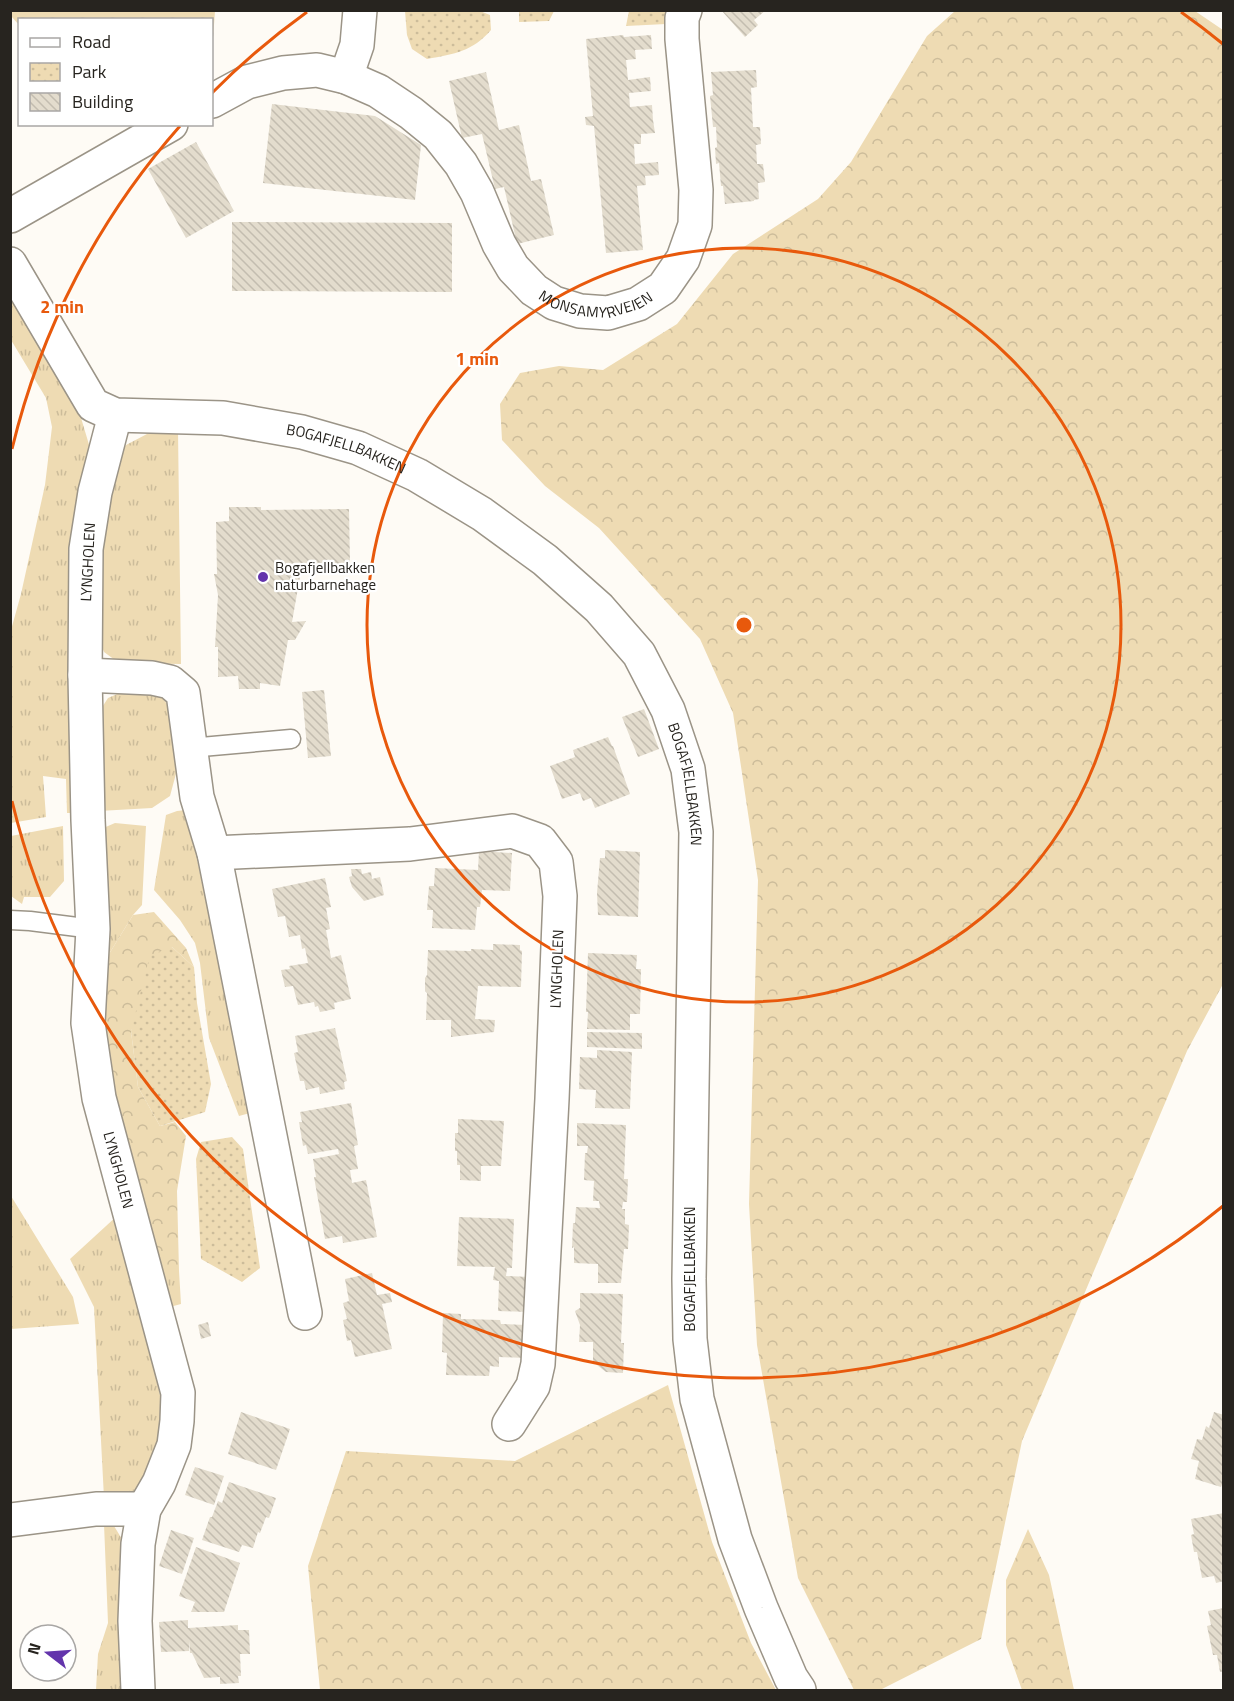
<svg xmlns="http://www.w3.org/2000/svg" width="1234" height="1701" font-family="'Titillium Web',sans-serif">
<defs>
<pattern id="grass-tufts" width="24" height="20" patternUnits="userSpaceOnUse" patternTransform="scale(1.5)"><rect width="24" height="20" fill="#eedbb3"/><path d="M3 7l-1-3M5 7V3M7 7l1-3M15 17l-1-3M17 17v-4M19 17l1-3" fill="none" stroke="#ccbc9a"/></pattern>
<pattern id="forest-crowns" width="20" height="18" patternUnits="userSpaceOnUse" patternTransform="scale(1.5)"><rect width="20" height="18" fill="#eedbb3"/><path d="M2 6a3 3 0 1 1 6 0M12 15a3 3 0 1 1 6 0" fill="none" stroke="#ccbc9a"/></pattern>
<pattern id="park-dots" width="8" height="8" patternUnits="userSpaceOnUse" patternTransform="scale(1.5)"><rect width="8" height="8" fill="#eedbb3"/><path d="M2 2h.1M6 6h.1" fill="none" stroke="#ccbc9a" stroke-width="1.8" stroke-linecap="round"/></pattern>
<pattern id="building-back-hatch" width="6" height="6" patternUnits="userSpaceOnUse" patternTransform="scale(1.5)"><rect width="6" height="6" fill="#e3dccd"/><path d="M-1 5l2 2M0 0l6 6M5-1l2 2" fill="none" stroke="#c3bdb0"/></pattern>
</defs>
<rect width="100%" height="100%" fill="#fefbf5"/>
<!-- grass -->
<path fill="url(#grass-tufts)" d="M10 297 79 411 90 448 76 813H67L66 779 43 776 46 817 11 823V630L21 594 45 485 52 427 46 398 11 340Z
M178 430 181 664 119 663 104 652 100 642 97 550 111 464 126 445 147 434Z
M124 691 159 694 169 706 174 728 177 770 170 796 152 808 99 811V712L108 698Z
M186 810C210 911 226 1013 250 1113L239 1116 209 1038 200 963 195 943 180 920 154 890 166 815 177 811Z
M115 823 146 826 142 905 133 915 101 967V829Z
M63 826 64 881 50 897H24L22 904 11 896V836Z
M11 1196 73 1297 79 1324 11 1329Z
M118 1215 137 1291 162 1404 160 1454 144 1487 124 1498H104L94 1307 70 1259Z
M155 1271H179L181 1304 166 1308Z
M104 1524 114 1526 125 1544V1690H96L98 1654 108 1623Z"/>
<!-- forest -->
<path fill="url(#forest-crowns)" d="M11 10 215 11 213 39H212V20H20L19 25 11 16Z
M955 11H1195L1223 30V984L1187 1051 1022 1441 981 1639 880 1690H854L798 1578 757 1345 749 1204 758 880 733 713 700 639 599 528 545 486 502 440 500 404 520 373 559 366 603 370 677 324 733 254 818 199 851 162 927 36Z
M154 912 186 948 194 967 172 947 131 1031 138 1087 160 1126 175 1122 186 1136 177 1191 179 1271H155L99 1025 101 967 133 915Z
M668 1385 712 1542 751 1643 776 1690H320L308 1566 346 1451 515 1461Z
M1028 1529 1049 1575 1074 1690H1022L1006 1645V1580Z"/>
<!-- park -->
<path fill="url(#park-dots)" d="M405 11H480L490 15 491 30C473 51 455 54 427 59L412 49 407 35Z
M519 11V10L554 11 549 21 519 22Z
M629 11H667L666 24 626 26Z
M172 947 194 967 197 1003 211 1084 205 1112 160 1126 138 1087 131 1031 150 955Z
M232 1137 243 1149 260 1268 242 1282 201 1259 196 1159 201 1142Z"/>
<!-- building -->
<path fill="url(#building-back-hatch)" d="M721 10H766L754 20 758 25 745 37Z
M623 35 624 37 651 35 652 49 635 50 636 59 626 60 628 80 650 77 651 91 629 93 630 107 652 105 653 120 655 133 641 134V144H634L635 164 658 162 659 175 645 176 646 185 637 186 643 250 606 253 594 126 586 125 585 117 593 116 586 39Z
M756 70 757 87 751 88 753 127H760L761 144 756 145 757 164H763L765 182 758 183 759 199 754 200V201L725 204 723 186H721L719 163 716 164 715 148 717 147 716 127H713L710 96 713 95 711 72Z
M486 72 499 130 519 125 531 181 541 179 554 235 517 244 504 187 495 189 482 134 462 138 449 81Z
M272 104 375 116 421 145 415 200 263 183Z
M196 142 234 211 186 238 148 169Z
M232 222 452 223V292L232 291Z
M229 507H261V510L349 509 350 564 301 571 292 622 306 621 295 640H288L280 686 260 683V689H239L238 676 218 677V647H215L218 595 214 574H217L216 522 229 521Z
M324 690 331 756 308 758 302 692Z
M644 709 659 749 638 757 622 717Z
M608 737 612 746H613L630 794 595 808 591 798 583 801 580 793 562 799 550 766 575 757 573 750Z
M605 850 640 852 638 917 598 915 597 893 600 858H605Z
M479 851 512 853 510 891 482 890 480 907H477L475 930 432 928 433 910H427L429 886H434L435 868 478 870Z
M351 869H361L362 874 371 872 372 879 380 877 384 895 364 901 352 887 349 877 352 876Z
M325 878 331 907 326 908 330 929 326 930 331 958 341 955 351 999 334 1003 335 1009 320 1012 318 1006 315 1007 314 1002 298 1005 293 986 285 987 281 970 290 969 289 966 308 963 305 948 302 949 300 935 289 937 285 916 278 917 272 889Z
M493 944 520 945V950L522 951 521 987 478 986 475 1019 495 1020 494 1032 451 1037V1020H426L427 993 425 991V978L427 975 428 950 471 951V949L493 950Z
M588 953 637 955 636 969H641L640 1014H630V1030L587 1029 588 1012H586Z
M335 1028 347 1081 344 1082 345 1089 320 1094 319 1087 306 1090 304 1081H300L294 1053 298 1052 295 1036Z
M587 1032 642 1033V1049L587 1047Z
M597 1050 632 1052 630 1109 595 1108 596 1090 579 1089 580 1057 597 1058Z
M351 1103 358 1145 354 1146 358 1169 350 1170 352 1183 366 1180 377 1237 343 1243 342 1236 325 1239 314 1177H316L313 1159 339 1154 338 1149 308 1154 306 1145 303 1146 299 1122H302L300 1112Z
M458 1119 504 1121 501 1166H481V1181L460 1180V1165H457V1151H455V1133H458Z
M577 1123 626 1125 624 1179H628L627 1202H623L622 1209H625V1224L629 1225 628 1249H624L621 1283H598V1264L574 1263V1247L572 1248 573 1223H575L576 1207 600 1208 599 1201H593L594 1181 584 1180 585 1153H587L588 1146H577Z
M459 1217 514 1219 512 1268H507L506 1276 530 1277 528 1312 498 1311 499 1281 493 1280 495 1267 457 1266Z
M372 1273 377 1295 390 1293 392 1302 382 1304 392 1349 355 1357 351 1340 347 1341 343 1320 347 1319 343 1303 349 1301 345 1279Z
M580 1293 623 1294 621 1343H624L623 1373 606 1372 593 1362V1342H579L580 1325 575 1311 580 1308Z
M443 1313 461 1314V1319L500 1320 501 1324 527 1325 525 1358 499 1357V1367L490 1366 489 1376 446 1375 447 1353 442 1352Z
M208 1322 211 1336 201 1339 198 1325Z
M241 1412 290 1429 276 1470 228 1454Z
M1214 1412 1224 1415V1480L1221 1487 1195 1479 1199 1461 1191 1459 1197 1439 1202 1440 1206 1426 1209 1428Z
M195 1467 224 1476 214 1505 185 1495Z
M229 1482 276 1498 269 1518 266 1517 260 1533 258 1532 253 1548 242 1545 239 1552 202 1540 210 1517H212L218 1501 222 1503Z
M1224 1513V1581L1216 1583 1214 1576 1202 1578 1197 1552H1194L1191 1535 1194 1534 1191 1519Z
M171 1530 194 1538 182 1574 159 1566Z
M196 1547 240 1563 224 1612H191L195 1602 179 1596Z
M1224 1608V1671L1220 1672 1217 1655H1213L1207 1626 1211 1625 1208 1611Z
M188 1620V1628L238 1625V1630H249L250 1654H240L241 1676H238L239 1683 220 1684V1677L204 1678 192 1653H190L189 1641V1651L161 1652 159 1622Z"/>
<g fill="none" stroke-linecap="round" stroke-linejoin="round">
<defs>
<path id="lane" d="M190 748 291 739
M10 920 30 921 93 929"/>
<g id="street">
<path d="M346 77 357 45 360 10"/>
<path id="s1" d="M212 101 247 82 283 73 317 70 346 77 378 91 411 113 438 135 461 164 477 192 499 244 513 268 534 290 554 303 580 311 608 313 638 304 663 288 683 259 695 225 696 190 682 39V18L685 10"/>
<path d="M10 216 171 124"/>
<path id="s2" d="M115 415 95 492 86 549 85 675 88 820 93 929 88 1023 99 1098 178 1393 177 1421 174 1445 159 1483 144 1509 138 1544 135 1621 138 1690"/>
<path d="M85 675 152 678 170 682 183 693 197 797 214 853 305 1313"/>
<path d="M214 853 410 844 512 831 540 841 556 862 560 896 552 1099 538 1364 533 1386 509 1424"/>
<path d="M10 1520 96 1509H144"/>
</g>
<g id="secondary">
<path id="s3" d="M10 264 93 405 115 415 223 418 302 432 358 448 417 475 482 514 545 560 599 608 639 654 668 710 688 769 696 832 689 1279 690 1339 697 1399 735 1539 761 1608 791 1678 799 1690"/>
</g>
</defs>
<!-- lane casing -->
<use href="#lane" stroke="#9b9487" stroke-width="21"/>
<!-- street casing -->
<use href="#street" stroke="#9b9487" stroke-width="36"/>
<!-- secondary casing -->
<use href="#secondary" stroke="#9b9487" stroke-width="36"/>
<!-- lane -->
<use href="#lane" stroke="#fff" stroke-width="18"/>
<!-- street -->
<use href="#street" stroke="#fff" stroke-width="33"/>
<!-- secondary -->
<use href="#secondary" stroke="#fff" stroke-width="33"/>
</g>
<!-- distance rings -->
<g fill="none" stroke="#e8590c" stroke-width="3">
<circle cx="744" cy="625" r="377"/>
<path d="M1223 1206A753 753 0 0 1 12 801M12 449A753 753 0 0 1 180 126M212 93A753 753 0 0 1 307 12M1181 12A753 753 0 0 1 1223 44"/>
</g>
<!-- markers -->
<circle fill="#6334ac" stroke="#fff" stroke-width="2" cx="263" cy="577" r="6"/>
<g text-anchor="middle" stroke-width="4.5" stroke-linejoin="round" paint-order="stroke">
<!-- street labels -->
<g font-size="15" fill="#27241f" stroke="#fff">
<text dy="5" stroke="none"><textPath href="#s1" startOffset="501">MONSAMYRVEIEN</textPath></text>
<text dy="5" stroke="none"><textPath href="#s3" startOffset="423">BOGAFJELLBAKKEN</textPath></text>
<text transform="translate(88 562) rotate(-87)" y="5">LYNGHOLEN</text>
<text dy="5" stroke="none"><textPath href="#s3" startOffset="926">BOGAFJELLBAKKEN</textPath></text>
<text transform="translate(557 969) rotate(-88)" y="5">LYNGHOLEN</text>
<text dy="5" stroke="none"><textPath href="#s2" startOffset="762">LYNGHOLEN</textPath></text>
<text transform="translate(690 1269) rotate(-90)" y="5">BOGAFJELLBAKKEN</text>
</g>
<!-- poi labels -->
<g font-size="15" fill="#27241f" stroke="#fff" text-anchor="start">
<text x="275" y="573">Bogafjellbakken<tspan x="275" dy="17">naturbarnehage</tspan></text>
</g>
</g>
<circle cx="744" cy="625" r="9" fill="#e8590c" stroke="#fff" stroke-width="3"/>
<g font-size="18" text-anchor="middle" font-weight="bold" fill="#e8590c" stroke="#fff" stroke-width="4.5" stroke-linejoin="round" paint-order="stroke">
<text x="62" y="313">2 min</text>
<text x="477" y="365">1 min</text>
</g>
<!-- border -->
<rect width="1234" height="1701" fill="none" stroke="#27241f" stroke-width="24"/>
<!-- legend -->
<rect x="18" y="18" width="195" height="108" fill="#ffffff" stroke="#a9a7a5" stroke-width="1.5"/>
<rect x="30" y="38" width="30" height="9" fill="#ffffff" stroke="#a9a7a5" stroke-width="1.5"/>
<text x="72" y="48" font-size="18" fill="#27241f">Road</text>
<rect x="30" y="63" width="30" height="18" fill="url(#park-dots)" stroke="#a9a7a5" stroke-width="1.5"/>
<text x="72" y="78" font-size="18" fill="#27241f">Park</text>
<rect x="30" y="93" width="30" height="18" fill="url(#building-back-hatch)" stroke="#a9a7a5" stroke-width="1.5"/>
<text x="72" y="108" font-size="18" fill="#27241f">Building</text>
<!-- north arrow -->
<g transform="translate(48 1653) rotate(287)"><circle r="28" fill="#ffffff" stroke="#a9a7a5" stroke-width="1.5"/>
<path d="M0-4.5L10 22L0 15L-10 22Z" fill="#6334ac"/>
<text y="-9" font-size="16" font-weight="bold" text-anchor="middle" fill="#27241f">N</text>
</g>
</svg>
